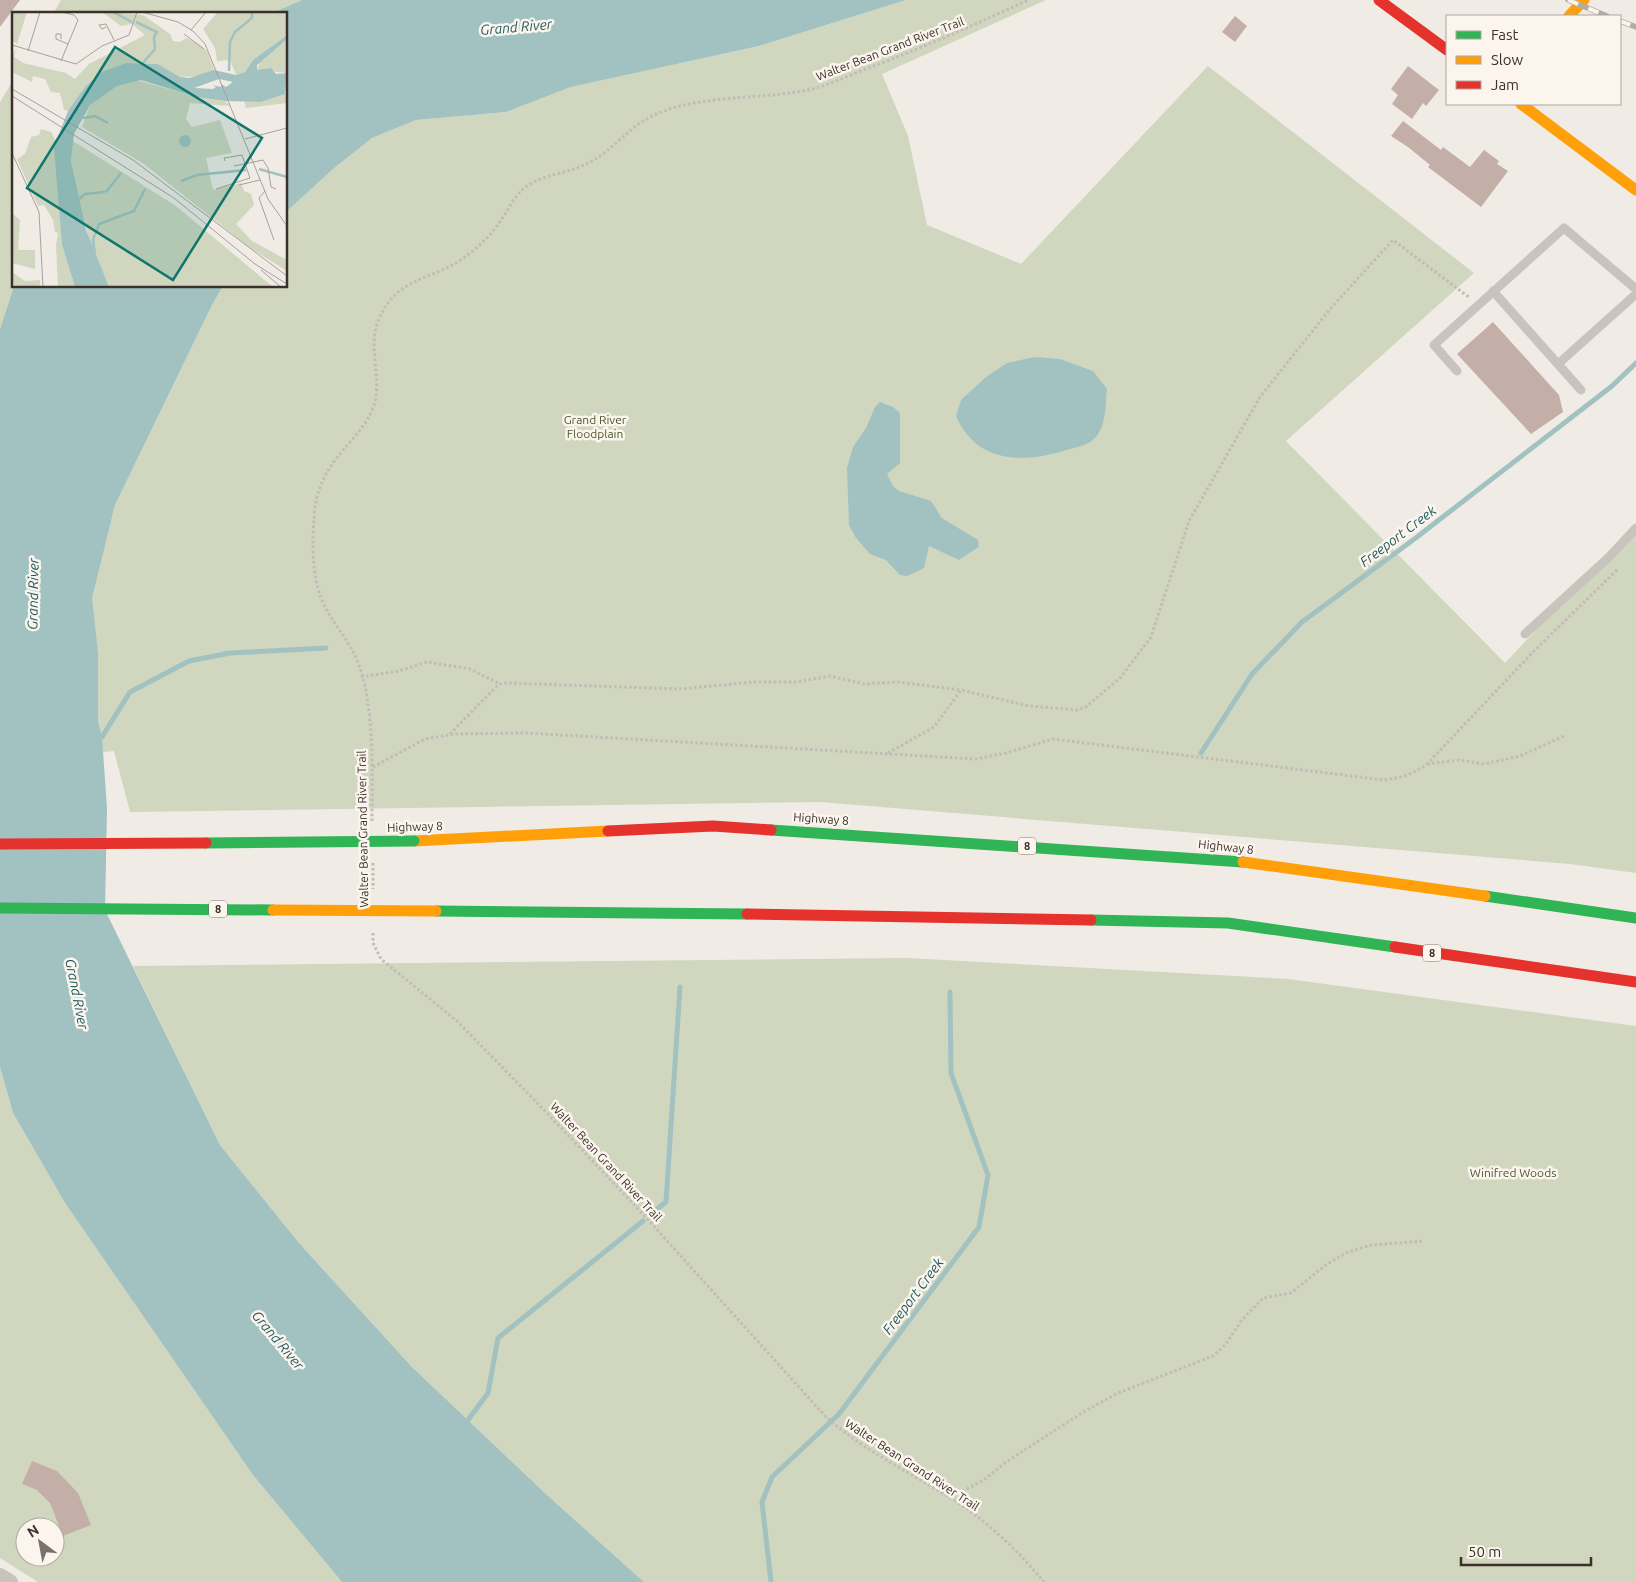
<svg xmlns="http://www.w3.org/2000/svg" width="1636" height="1582" font-family="Ubuntu,sans-serif">
<rect width="100%" height="100%" fill="#f0ebe5"/>
<!-- green -->
<path fill="#d1d6bf" fill-rule="evenodd" d="M61 0H302L270 14H53Z
M906 0H1046L882 74 908 136 927 225 1021 264 1208 66 1474 273 1286 441 1505 663 1636 524V873L1570 864 821 802 130 812 114 751 103 752 98 722V652L91 598 115 505 212 305 223 286H286V212L333 169 372 138 416 120 506 112 571 87 759 46ZM936 509 942 518 977 540 979 547 959 560Z
M14 79V286L0 329V102Z
M907 958 1288 979 1636 1026V1582H644L547 1495 411 1366 299 1243 220 1145 133 966Z
M0 1067 13 1113 65 1203 253 1475 342 1582H38L0 1558ZM25 1527H55V1557H25Z"/>
<!-- water -->
<path fill="#a1c2c1" d="M302 0H906L759 46 571 87 506 112 416 120 372 138 333 169 286 212V14H270Z
M14 286H223L212 305 115 505 92 598 98 652V722L102 737 107 808 105 910 220 1145 299 1243 411 1366 547 1495 644 1582H342L253 1475 65 1203 13 1113 0 1067V329Z
M1035 357 1060 359 1093 371 1107 389C1105 405 1107 427 1094 439 1088 445 1075 448 1066 450 1023 464 976 463 956 416L961 400 986 377 1007 363Z
M880 402 893 407 900 413V463L887 474 893 486 899 491 931 501 942 518 978 540 979 547 959 560 929 546 924 568 907 576 900 575 886 560 870 554 856 538 849 525 847 468 853 447 866 428 875 407Z"/>
<g fill="none" stroke-linecap="round" stroke-linejoin="round">
<!-- stream -->
<path stroke="#a1c2c1" stroke-width="5" d="M102 737 130 692 189 661 230 653 326 648
M1201 753 1252 674 1302 622 1417 537 1612 386 1636 363
M657 1209 666 1202 680 987
M468 1420 488 1393 498 1338 643 1221
M771 1582 762 1502 772 1477 839 1414 979 1227 988 1175 951 1073 950 992"/>
</g>
<!-- building -->
<path fill="#c3afa7" d="M0 0H20L0 27Z
M1235 16 1247 26 1235 42 1222 32Z
M1408 66 1439 90 1426 106 1423 103 1412 119 1392 104 1398 95 1391 89Z
M1403 121 1441 150 1443 147 1470 167 1484 150 1499 161 1497 164 1508 171 1481 207 1428 167 1430 165 1408 147 1391 136Z
M1493 322 1559 395 1563 412 1531 434 1457 354Z
M32 1461 57 1471 78 1493 91 1525 63 1536 50 1503 37 1490 22 1484Z"/>
<g fill="none" stroke-linecap="round" stroke-linejoin="round">
<!-- path -->
<path stroke="#c2bbb6" stroke-width="3" stroke-dasharray="2.5 2.5" stroke-linecap="butt" d="M361 677 399 671 427 662 470 669 500 684
M450 734 494 689 500 684 507 683 680 689 755 682H797L830 676 864 684 898 682 961 690
M888 753 934 727 961 690 1029 706 1077 710 1086 707 1120 678 1151 637 1189 521 1260 397 1330 309 1393 240 1470 298
M1427 764 1459 760 1484 764 1520 756 1564 736
M373 767 425 739 454 734 526 733 976 759 1006 753 1053 739 1384 780C1401 778 1413 774 1427 764L1535 650 1618 569
M372 821C372 773 375 707 358 662 350 642 335 626 325 607 312 582 312 546 314 518 315 496 322 477 336 459 349 441 365 429 373 408 384 380 366 347 379 319 398 275 433 281 465 257 477 248 488 238 497 226 506 214 512 199 523 189 541 174 568 174 588 163 613 151 630 125 656 114 704 94 758 100 808 90 830 85 852 74 874 66 926 46 977 24 1028 0
M373 863V889
M373 933V943L381 959 458 1022 544 1110 642 1213 825 1416C865 1452 912 1473 957 1502 989 1523 1020 1553 1044 1582
M948 1496 963 1491 984 1480 1006 1462 1085 1411 1118 1393 1213 1356 1226 1344 1241 1321 1263 1298 1291 1293 1327 1264 1348 1252 1371 1245 1424 1241"/>
<!-- lane -->
<path stroke="#c9c3be" stroke-width="9" d="M1493 291 1581 390
M1558 364 1636 294
M1457 371 1434 345 1564 228 1636 289
M1525 634 1609 557 1636 528"/>
<!-- street -->
<path stroke="#c9c3be" stroke-width="16" d="M0 1576 10 1582"/>
<!-- fast -->
<path stroke="#30b455" stroke-width="11" d="M771 830 1243 862
M1485 896 1636 918
M436 911 747 914
M1091 920 1228 923 1395 947"/>
<!-- slow -->
<path stroke="#ff9f0a" stroke-width="11" d="M1569 16 1584 0
M1521 104 1636 190
M414 841 608 831
M1243 862 1485 896"/>
<!-- jam -->
<path stroke="#e5322d" stroke-width="11" d="M1379 0 1447 50
M608 831 713 826 771 830
M747 914 1091 920
M1395 947 1636 982"/>
<defs>
<path id="rail" d="M1568 0 1607 16
M1620 21 1636 27"/>
</defs>
<!-- rail casing -->
<use href="#rail" stroke="#b1aca8" stroke-width="5.5"/>
<!-- rail -->
<use href="#rail" stroke="#fbf5ee" stroke-width="4" stroke-dasharray="11" stroke-linecap="butt"/>
<!-- fast-bridge -->
<path stroke="#30b455" stroke-width="11" d="M206 843 414 841
M0 908 273 910"/>
<!-- slow-bridge -->
<path stroke="#ff9f0a" stroke-width="11" d="M273 910 436 911"/>
<!-- jam-bridge -->
<path stroke="#e5322d" stroke-width="11" d="M0 844 206 843"/>
</g>
<g text-anchor="middle" stroke-width="5" stroke-linejoin="round" paint-order="stroke">
<!-- shield labels -->
<g fill="#fbf5ee" stroke="#756b66" stroke-width="1">
<rect x="1018" y="837.5" width="18" height="17" rx="4"/>
<rect x="209" y="900.5" width="18" height="17" rx="4"/>
<rect x="1423" y="944.5" width="18" height="17" rx="4"/>
</g>
<g font-size="11" font-weight="bold" fill="#3b302b">
<text x="1027" y="850">8</text>
<text x="218" y="913">8</text>
<text x="1432" y="957">8</text>
</g>
<!-- street labels -->
<g font-size="12" fill="#3b302b" stroke="#fbf5ee">
<text transform="translate(890 49) rotate(-21)" y="4">Walter Bean Grand River Trail</text>
<text transform="translate(821 819) rotate(4)" y="4">Highway 8</text>
<text transform="translate(415 827) rotate(-2)" y="4">Highway 8</text>
<text transform="translate(363 829) rotate(-91)" y="4">Walter Bean Grand River Trail</text>
<text transform="translate(1226 847) rotate(6)" y="4">Highway 8</text>
<text transform="translate(606 1162) rotate(47)" y="4">Walter Bean Grand River Trail</text>
<text transform="translate(912 1465) rotate(33)" y="4">Walter Bean Grand River Trail</text>
</g>
<!-- park labels -->
<g font-size="12" fill="#4a5a2e" stroke="#fbf5ee">
<text x="595" y="424">Grand River<tspan x="595" dy="14">Floodplain</tspan></text>
<text x="1513" y="1177">Winifred Woods</text>
</g>
<!-- water labels -->
<g font-size="14" font-style="italic" fill="#1f5a5e" stroke="#fbf5ee">
<text transform="translate(516 27) rotate(-5)" y="5">Grand River</text>
<text transform="translate(1398 536) rotate(-37)" y="5">Freeport Creek</text>
<text transform="translate(33 594) rotate(-89)" y="5">Grand River</text>
<text transform="translate(77 994) rotate(79)" y="5">Grand River</text>
<text transform="translate(913 1296) rotate(-53)" y="5">Freeport Creek</text>
<text transform="translate(278 1340) rotate(50)" y="5">Grand River</text>
</g>
</g>
<!-- overview -->
<g transform="translate(12 12)">
<rect width="275" height="275" fill="#f0ebe5"/>
<path d="M0 0H15L5 32 0 28ZM90 0 131 3 158 22 161 29 168 30 174 26 185 31 195 39 202 58 189 64 168 65 146 52 114 51 87 62 56 99 52 98 48 81 39 80 33 67 21 64 20 70 0 60V44L4 37 2 45 11 51 54 61 63 67 77 52 133 23 120 12 109 14ZM206 0H275V23L241 48 233 60 224 63 218 48 205 49 203 36 191 17ZM275 27V61L245 58 249 47ZM124 68 185 85 213 89 218 94 178 91 174 107 180 115 208 108 220 141 194 146 201 178 229 171 232 179 239 182 242 193 224 212 240 229 275 248V259L237 235 132 152 70 115 78 93 85 86 110 71ZM275 81V91L234 96 232 89 249 90ZM29 117 39 120 44 129 50 233 63 275H46L44 233 46 221 43 220 41 208 32 193 26 194 5 147 13 142 19 125 27 123ZM61 129 164 194 261 275H97L78 230 64 180 59 149ZM0 201 8 208 6 238H23V257L0 251ZM0 260 13 269 28 268V275H2Z" fill="#d1d6bf"/>
<path d="M275 23V27L245 53V58L259 56 264 62 275 61 273 82 249 90 213 89 185 85 129 68 105 74 78 93 62 122 59 149 74 218 97 275H63L50 233 42 135 56 99 73 75 90 60 114 51 146 52 168 65 177 66 202 58 224 63 233 60 241 48ZM207 67 221 70 214 75 209 72V75L200 73 204 75 201 77 182 76ZM167 129a6 6 0 1 1 12 0a6 6 0 1 1-12 0Z" fill="#a1c2c1" fill-rule="evenodd"/>
<path fill="none" stroke="#a1c2c1" stroke-width="2.5" d="M101 0 120 10M124 10 145 20 142 25 143 37 130 52M217 59 218 30 223 20 240 6V0M71 106 83 104 96 111M247 157 275 165M169 169 185 163 234 158M94 180 109 161M66 188 73 182 93 180M83 242 81 228 87 212 122 199 133 177"/>
<path fill="none" stroke="#a8a09b" stroke-width="1" d="M130 0 166 10 181 19 193 32 256 187 275 214M94 15 90 17 87 13 94 12 102 28M179 18 194 0M172 22 192 37M49 27V22H44V27L56 32M0 33 64 52 90 34 117 23 125 0M16 39 28 0M49 49 66 8 62 3 50 0M0 77 121 148 275 264M0 84 162 186 243 252 275 272M233 127 275 116M0 141 27 200 31 275M222 154 251 148 256 156 259 175 264 177M227 173 248 168M204 177 238 166 230 143 212 146 213 149M253 179 247 186 262 228M249 258 269 275"/>
<path fill="#0f766e" fill-opacity="0.15" stroke="#0f766e" stroke-width="2.5" d="M103 35 250 126 161 268 15 176Z"/>
<rect width="275" height="275" fill="none" stroke="#3b302b" stroke-width="2.5"/>
</g>
<!-- legend -->
<rect x="1446" y="15" width="175" height="90" fill="#fbf5ee" stroke="#aea6a0"/>
<rect x="1456" y="31" width="25" height="8" fill="#30b455" stroke="#aea6a0"/>
<text x="1491" y="40" font-size="15" fill="#3b302b">Fast</text>
<rect x="1456" y="56" width="25" height="8" fill="#ff9f0a" stroke="#aea6a0"/>
<text x="1491" y="65" font-size="15" fill="#3b302b">Slow</text>
<rect x="1456" y="81" width="25" height="8" fill="#e5322d" stroke="#aea6a0"/>
<text x="1491" y="90" font-size="15" fill="#3b302b">Jam</text>
<!-- north arrow -->
<g transform="translate(40 1542) rotate(328)"><circle r="24" fill="#fbf5ee" stroke="#aea6a0"/>
<path d="M0-4L9 19L0 12L-9 19Z" fill="#7a716c"/>
<text y="-8" font-size="14" font-weight="bold" text-anchor="middle" fill="#3b302b">N</text>
</g>
<!-- scale -->
<path d="M1461 1557v8h130v-8" fill="none" stroke="#3b302b" stroke-width="2.5"/>
<text x="1468" y="1557" font-size="15" fill="#3b302b" stroke="#fbf5ee" stroke-width="4" paint-order="stroke">50 m</text>
</svg>
